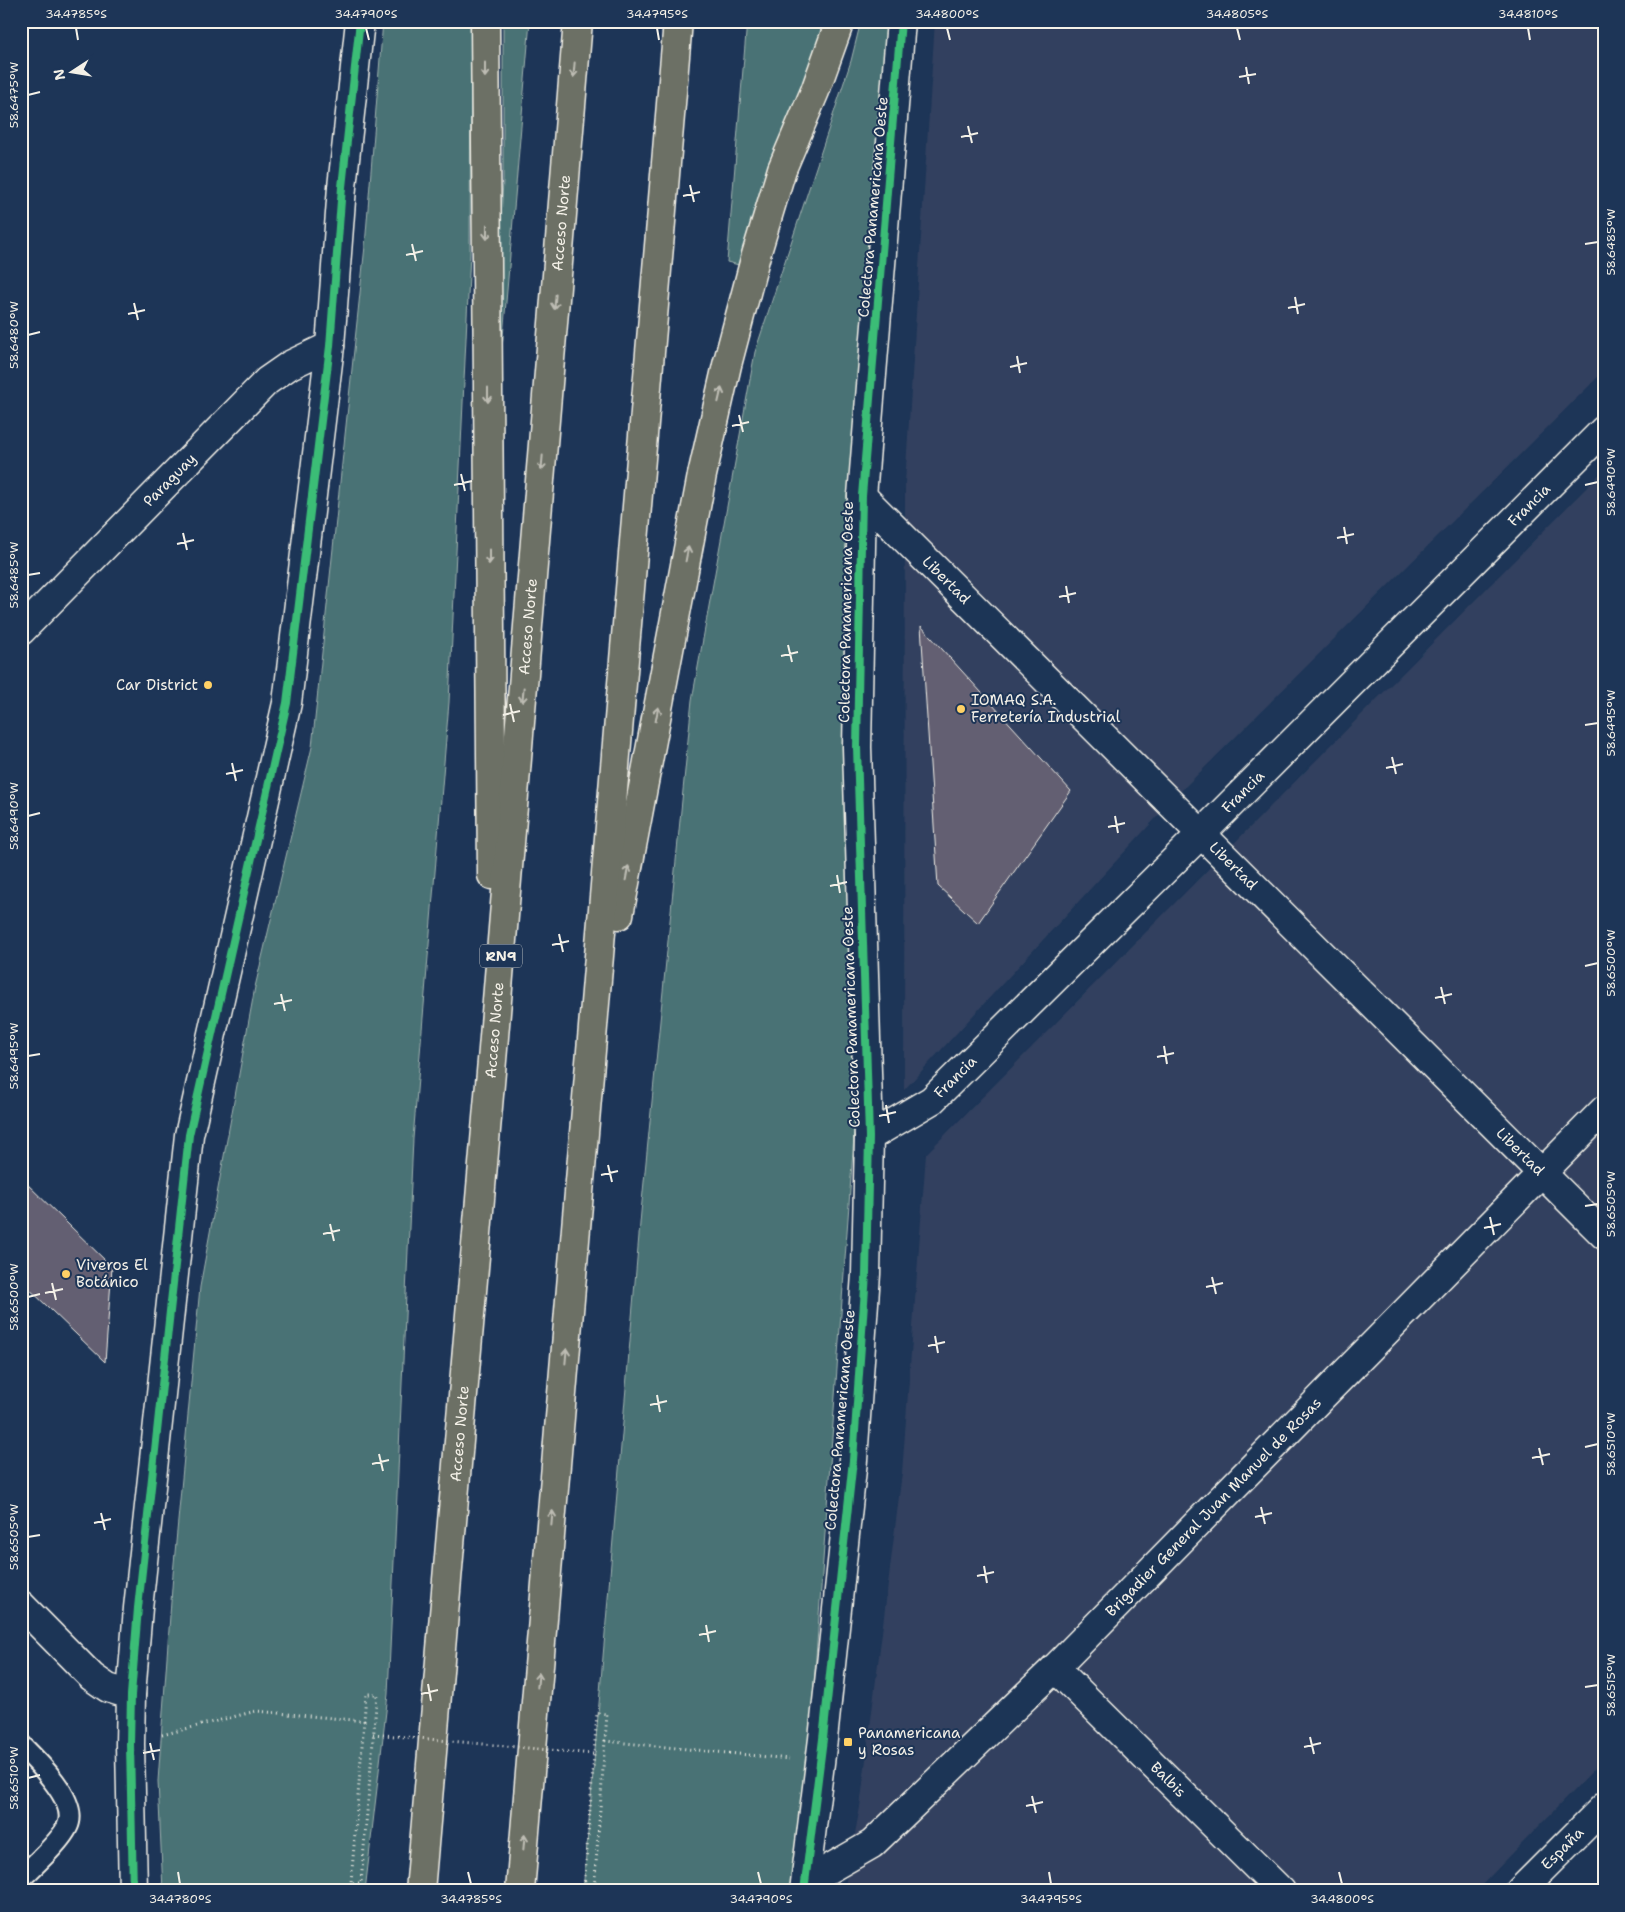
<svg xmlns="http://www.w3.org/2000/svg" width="1625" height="1912" font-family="'Shantell Sans',sans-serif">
<rect width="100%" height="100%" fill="#1d3557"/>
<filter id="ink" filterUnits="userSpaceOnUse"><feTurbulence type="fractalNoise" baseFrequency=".02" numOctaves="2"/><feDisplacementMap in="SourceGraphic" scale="10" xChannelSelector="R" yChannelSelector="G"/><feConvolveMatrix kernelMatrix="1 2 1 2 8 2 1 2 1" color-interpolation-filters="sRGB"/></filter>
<g filter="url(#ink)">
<!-- built -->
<path fill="#32415f" d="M935 21H1604V371L1180 792 904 1090 905 483Z
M1604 470V1759L1476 1891H844L860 1807 902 1473 926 1154Z"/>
<!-- green -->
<path fill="#4a7275" stroke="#9fb2ae" d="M383 21H471L470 253 449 702 413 1139 388 1694 365 1891H163L158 1781 173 1574 200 1287 255 987 312 747 365 246Z
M503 21H530L499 384 493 382 503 180Z
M747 21H827L777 154 739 265 727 262Z
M861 21H887L849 490 854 1136 811 1725 790 1891H583L641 1212 692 700 755 352 851 61Z"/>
<!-- building -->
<path fill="#635e72" stroke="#f4f1e8" d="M921 626 1071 791 978 923 938 886Z
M21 1178 112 1267 105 1362 21 1281Z"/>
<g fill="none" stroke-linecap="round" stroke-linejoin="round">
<defs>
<path id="lane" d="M21 1745C37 1761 75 1798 69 1822 66 1837 33 1866 21 1878"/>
<g id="street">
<path id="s1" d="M862 496 1604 1235"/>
<path id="s2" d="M21 631 267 381 290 365 330 346"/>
<path id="s3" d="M869 1137 932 1100 1202 833 1604 430"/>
<path d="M21 1605 92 1677 108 1688 131 1695"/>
<path id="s4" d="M1055 1668 1281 1891"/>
<path id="s5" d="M806 1882 872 1844 1055 1668 1604 1110"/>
<path id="s6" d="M1520 1891 1604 1807"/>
</g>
<path id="secondary" d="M133 1891 130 1744 131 1695 138 1608 189 1135 287 703 330 346 342 187 360 21
M804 1891 823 1739 853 1460 866 1274 869 1137 857 747 862 496 901 21"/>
<g id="highway">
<path d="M485 21 492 875"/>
<path d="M619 915 702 475 727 365 756 255 782 169 815 91 840 21"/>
<path id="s7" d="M420 1891 493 1049 578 21"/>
<path d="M520 1891 678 21"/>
</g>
</defs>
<!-- lane casing -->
<use href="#lane" stroke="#f4f1e8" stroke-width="24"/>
<!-- street casing -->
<use href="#street" stroke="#f4f1e8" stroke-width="31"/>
<!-- secondary casing -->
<use href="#secondary" stroke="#f4f1e8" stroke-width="31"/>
<!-- highway casing -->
<use href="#highway" stroke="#f4f1e8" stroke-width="31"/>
<!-- path -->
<path stroke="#f4f1e8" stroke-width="3" stroke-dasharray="1 4" stroke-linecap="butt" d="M162 1735 256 1711 364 1721 351 1883H361L377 1694H366L364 1721
M584 1891 597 1713 607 1714 605 1741
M594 1891 605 1741 789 1759"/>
<!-- lane -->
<use href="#lane" stroke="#1d3557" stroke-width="20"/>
<!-- street -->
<use href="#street" stroke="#1d3557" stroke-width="28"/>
<!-- secondary -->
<use href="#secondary" stroke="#1d3557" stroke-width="28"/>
<!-- highway -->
<use href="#highway" stroke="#6c7065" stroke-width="28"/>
<!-- path-bridge -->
<path stroke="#f4f1e8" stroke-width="3" stroke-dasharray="1 4" stroke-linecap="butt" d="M373 1734 594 1754"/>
<defs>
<path id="cycleway" d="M133 1891 130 1744 131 1695 138 1608 189 1135 287 703 330 346 342 187 360 21
M804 1891 823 1739 853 1460 866 1274 869 1137 857 747 862 496 901 21"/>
</defs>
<!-- cycleway casing -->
<use href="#cycleway" stroke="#1d3557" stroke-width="11"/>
<!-- cycleway -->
<use href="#cycleway" stroke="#3abd76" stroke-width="8"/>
</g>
<!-- one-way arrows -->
<defs><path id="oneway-shaft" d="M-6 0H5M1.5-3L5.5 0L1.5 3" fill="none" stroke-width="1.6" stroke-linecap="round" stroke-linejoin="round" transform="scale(1.25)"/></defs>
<g stroke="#bebdb4">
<use href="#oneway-shaft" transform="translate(485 70) rotate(90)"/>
<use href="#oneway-shaft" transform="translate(574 70) rotate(95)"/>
<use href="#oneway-shaft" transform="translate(487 232) rotate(90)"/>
<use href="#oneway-shaft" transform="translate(555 302) rotate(95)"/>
<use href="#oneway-shaft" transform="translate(488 395) rotate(90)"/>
<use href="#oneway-shaft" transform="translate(720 395) rotate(-77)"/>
<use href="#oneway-shaft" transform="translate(542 463) rotate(95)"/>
<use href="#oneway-shaft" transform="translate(687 554) rotate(-79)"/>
<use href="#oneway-shaft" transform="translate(489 557) rotate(90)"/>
<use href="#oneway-shaft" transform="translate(523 695) rotate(95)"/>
<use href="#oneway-shaft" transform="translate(657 714) rotate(-79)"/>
<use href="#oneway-shaft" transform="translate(627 873) rotate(-79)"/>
<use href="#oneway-shaft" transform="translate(566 1356) rotate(-85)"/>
<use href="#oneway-shaft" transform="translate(552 1518) rotate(-85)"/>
<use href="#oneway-shaft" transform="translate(538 1680) rotate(-85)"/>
<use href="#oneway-shaft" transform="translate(524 1842) rotate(-85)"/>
</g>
</g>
<!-- ticks -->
<path fill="none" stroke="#f4f1e8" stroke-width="2" d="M76 28 78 40M366 28 369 40M657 28 659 40M947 28 950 40M1237 28 1240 40M1528 28 1530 40M1246 67 1249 84M1239 77 1256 74M28 95 40 92M968 126 972 143M961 137 978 133M690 185 694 202M683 196 700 192M412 244 416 261M1585 244 1598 242M406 255 423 251M1295 297 1298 314M134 303 138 320M1288 308 1305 304M128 314 145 310M28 335 40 332M1017 356 1020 373M1010 367 1027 363M739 415 743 432M732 426 749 422M461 474 465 491M454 485 472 481M1585 485 1598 482M1344 527 1347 544M183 533 187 550M1337 538 1354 534M177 544 194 540M28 575 40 573M1066 586 1069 603M1059 597 1076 593M788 645 792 662M781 656 798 652M510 704 514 722M503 715 520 711M1585 725 1598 723M1392 757 1396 774M232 763 236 781M1386 768 1403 764M226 774 243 770M28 816 40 813M1115 816 1118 833M1108 827 1125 823M837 875 840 893M830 886 847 882M559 934 563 952M552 945 569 941M1585 966 1598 963M1441 987 1445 1004M281 994 285 1011M1435 998 1452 994M274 1004 292 1000M1164 1046 1167 1064M28 1056 40 1054M1157 1057 1174 1053M886 1105 889 1123M879 1116 896 1112M608 1165 612 1182M601 1175 618 1171M1585 1206 1598 1204M1490 1217 1494 1235M330 1224 334 1241M1484 1228 1501 1224M323 1234 340 1230M1212 1277 1216 1294M52 1283 56 1300M1206 1287 1223 1283M45 1293 63 1289M28 1297 40 1294M935 1336 938 1353M928 1346 945 1342M657 1395 660 1412M650 1405 667 1401M1585 1447 1598 1444M1539 1448 1543 1465M379 1454 383 1471M1532 1458 1550 1454M372 1464 389 1460M1261 1507 1265 1524M101 1513 105 1530M1255 1517 1272 1513M94 1523 111 1519M28 1537 40 1535M984 1566 987 1583M977 1576 994 1572M706 1625 709 1642M699 1635 716 1631M428 1684 431 1701M1585 1687 1598 1685M421 1694 438 1690M1310 1737 1314 1754M150 1743 154 1760M1304 1747 1321 1743M143 1753 160 1750M28 1778 40 1775M1032 1796 1036 1813M1026 1806 1043 1802M178 1872 180 1884M468 1872 471 1884M758 1872 761 1884M1049 1872 1051 1884M1339 1872 1342 1884"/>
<!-- markers -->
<g fill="#ffd166" stroke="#1d3557" stroke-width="2">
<circle cx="208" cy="685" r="5"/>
<circle cx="961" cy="709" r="5"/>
<circle cx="66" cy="1274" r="5"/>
<rect x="843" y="1737" width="10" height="10" rx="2.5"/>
</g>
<g text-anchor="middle" stroke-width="4" stroke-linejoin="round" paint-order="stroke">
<!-- shield labels -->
<rect fill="#1d3557" stroke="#b4b9bc" stroke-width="1" x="480" y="944.5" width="42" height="23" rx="4"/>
<g font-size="14" font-weight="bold" fill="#f4f1e8">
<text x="501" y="961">RN9</text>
</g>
<!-- street labels -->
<g font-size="15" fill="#f4f1e8" stroke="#1d3557">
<text transform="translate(873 207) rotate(-85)" y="5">Colectora Panamericana Oeste</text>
<text dy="5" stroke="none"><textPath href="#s7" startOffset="1674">Acceso Norte</textPath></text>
<text dy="5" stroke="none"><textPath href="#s2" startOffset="212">Paraguay</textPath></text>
<text dy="5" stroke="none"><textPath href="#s3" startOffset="916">Francia</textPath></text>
<text dy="5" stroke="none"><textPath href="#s1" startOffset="119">Libertad</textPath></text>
<text transform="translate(846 612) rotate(-89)" y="5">Colectora Panamericana Oeste</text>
<text dy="5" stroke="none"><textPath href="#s7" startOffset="1269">Acceso Norte</textPath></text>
<text dy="5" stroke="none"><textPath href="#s3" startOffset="511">Francia</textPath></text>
<text dy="5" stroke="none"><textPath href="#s1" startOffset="524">Libertad</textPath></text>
<text transform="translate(851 1017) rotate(-92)" y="5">Colectora Panamericana Oeste</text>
<text dy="5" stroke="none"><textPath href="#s7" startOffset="864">Acceso Norte</textPath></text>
<text dy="5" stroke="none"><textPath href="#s3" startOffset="106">Francia</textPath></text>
<text dy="5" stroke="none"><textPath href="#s1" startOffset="929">Libertad</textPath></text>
<text transform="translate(840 1420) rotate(-85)" y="5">Colectora Panamericana Oeste</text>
<text dy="5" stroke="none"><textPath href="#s7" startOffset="459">Acceso Norte</textPath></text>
<text dy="5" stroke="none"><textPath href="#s5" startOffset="556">Brigadier General Juan Manuel de Rosas</textPath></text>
<text dy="5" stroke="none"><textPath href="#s4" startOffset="159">Balbis</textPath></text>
<text dy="5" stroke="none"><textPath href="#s6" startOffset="60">España</textPath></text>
</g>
<!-- poi labels -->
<g font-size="15" fill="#f4f1e8" stroke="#1d3557" text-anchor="start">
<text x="198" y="690" text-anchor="end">Car District</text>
<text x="971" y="705">IOMAQ S.A.<tspan x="971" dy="17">Ferretería Industrial</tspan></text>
<text x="76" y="1270">Viveros El<tspan x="76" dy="17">Botánico</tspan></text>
<text x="858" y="1738">Panamericana<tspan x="858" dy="17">y Rosas</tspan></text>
</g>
</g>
<!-- margin -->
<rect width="1625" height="1912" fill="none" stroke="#1d3557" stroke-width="55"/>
<!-- north arrow -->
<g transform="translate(72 72) rotate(258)" stroke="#1d3557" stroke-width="4" paint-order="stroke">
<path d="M0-4L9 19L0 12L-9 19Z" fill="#f4f1e8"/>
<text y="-8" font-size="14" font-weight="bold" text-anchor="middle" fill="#f4f1e8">N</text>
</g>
<rect x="28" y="28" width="1570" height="1856" fill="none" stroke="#f4f1e8" stroke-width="2"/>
<g font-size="12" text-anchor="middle" fill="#f4f1e8">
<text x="76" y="18">34.4785°S</text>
<text x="366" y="18">34.4790°S</text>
<text x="657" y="18">34.4795°S</text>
<text x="947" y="18">34.4800°S</text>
<text x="1237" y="18">34.4805°S</text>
<text x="1528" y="18">34.4810°S</text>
<text transform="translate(14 95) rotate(-90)" y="4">58.6475°W</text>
<text transform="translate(1611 242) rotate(-90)" y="4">58.6485°W</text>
<text transform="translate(14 335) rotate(-90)" y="4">58.6480°W</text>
<text transform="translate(1611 482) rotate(-90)" y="4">58.6490°W</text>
<text transform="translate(14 575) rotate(-90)" y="4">58.6485°W</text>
<text transform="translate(1611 723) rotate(-90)" y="4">58.6495°W</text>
<text transform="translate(14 816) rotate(-90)" y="4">58.6490°W</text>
<text transform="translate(1611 963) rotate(-90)" y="4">58.6500°W</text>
<text transform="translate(14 1056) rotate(-90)" y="4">58.6495°W</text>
<text transform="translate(1611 1204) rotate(-90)" y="4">58.6505°W</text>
<text transform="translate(14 1297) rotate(-90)" y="4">58.6500°W</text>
<text transform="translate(1611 1444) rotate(-90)" y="4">58.6510°W</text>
<text transform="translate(14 1537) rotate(-90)" y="4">58.6505°W</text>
<text transform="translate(1611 1685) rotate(-90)" y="4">58.6515°W</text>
<text transform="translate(14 1778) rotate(-90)" y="4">58.6510°W</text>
<text x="180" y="1903">34.4780°S</text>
<text x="471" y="1903">34.4785°S</text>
<text x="761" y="1903">34.4790°S</text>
<text x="1051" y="1903">34.4795°S</text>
<text x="1342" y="1903">34.4800°S</text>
</g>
</svg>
